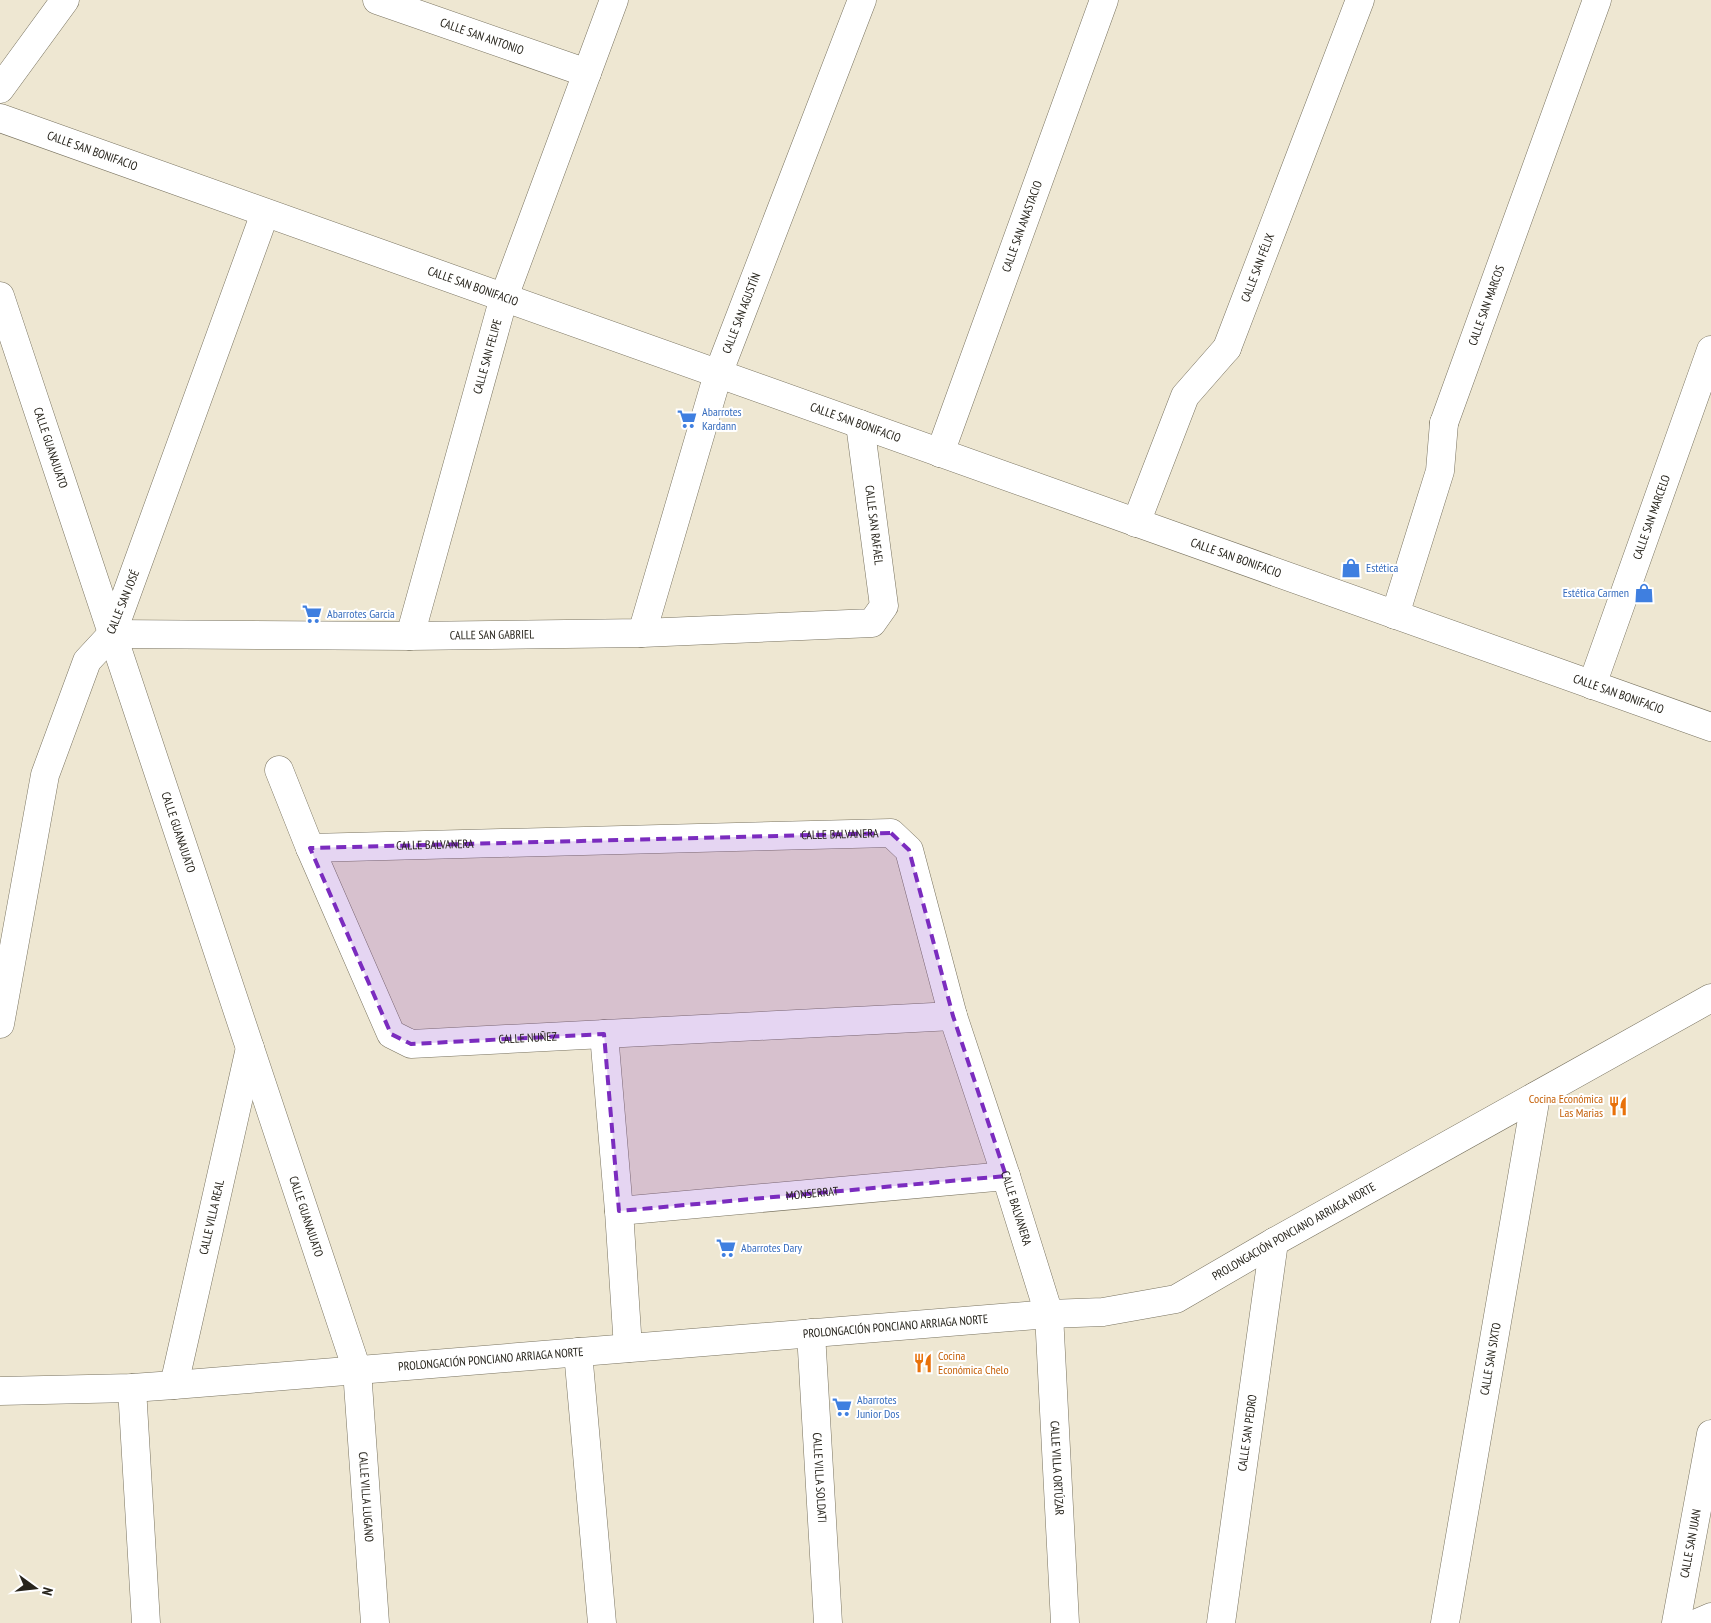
<svg xmlns="http://www.w3.org/2000/svg" width="1711" height="1623" font-family="'PT Sans Narrow',sans-serif">
<rect width="100%" height="100%" fill="#eee7d2"/>
<g fill="none" stroke-linecap="round" stroke-linejoin="round">
<defs>
<path id="pedestrian" d="M1136 523 1185 396 1227 348
M1395 615 1440 471 1444 423"/>
<g id="minor">
<path id="s1" d="M377 0 587 73"/>
<path d="M0 89 65 0"/>
<path id="s2" d="M0 118 1711 727"/>
<path id="s3" d="M0 296 357 1370 375 1623"/>
<path id="s4" d="M1227 348 1360 0"/>
<path id="s5" d="M1444 423 1597 0"/>
<path id="s6" d="M940 453 1104 0"/>
<path id="s7" d="M642 633 718 374 862 0"/>
<path id="s8" d="M112 634 410 636 642 633 872 623 884 606 860 424"/>
<path id="s9" d="M410 636 504 297 614 0"/>
<path id="s10" d="M1592 685 1711 350"/>
<path id="s11" d="M279 770 310 848 391 1034 411 1044 953 1016"/>
<path id="s12" d="M310 848 891 833 909 850 953 1016 1006 1176 1049 1314 1065 1623"/>
<path d="M0 1024 45 775 87 661 112 634 265 213"/>
<path d="M604 1034 619 1211 628 1348"/>
<path id="s13" d="M619 1211 1006 1176"/>
<path id="s14" d="M811 1333 828 1623"/>
<path d="M578 1352 602 1623"/>
<path id="s15" d="M174 1385 250 1048"/>
<path d="M132 1388 146 1623"/>
<path id="s16" d="M1221 1623 1274 1242"/>
<path id="s17" d="M1445 1623 1536 1096"/>
<path id="s18" d="M1676 1623 1711 1434"/>
<path d="M1697 1623 1711 1617"/>
</g>
<g id="tertiary">
<path id="s19" d="M0 1391 132 1388 174 1385 1049 1314 1103 1312 1176 1299 1274 1242 1711 998"/>
</g>
</defs>
<!-- pedestrian casing -->
<use href="#pedestrian" stroke="#797360" stroke-width="29"/>
<!-- minor casing -->
<use href="#minor" stroke="#797360" stroke-width="29"/>
<!-- tertiary casing -->
<use href="#tertiary" stroke="#797360" stroke-width="29"/>
<!-- pedestrian -->
<use href="#pedestrian" stroke="#fff" stroke-width="28"/>
<!-- minor -->
<use href="#minor" stroke="#fff" stroke-width="28"/>
<!-- tertiary -->
<use href="#tertiary" stroke="#fff" stroke-width="28"/>
</g>
<!-- marked area -->
<path fill="#7b2cbf" fill-opacity="0.2" stroke="#7b2cbf" stroke-width="4" stroke-dasharray="10 6" stroke-linejoin="round" d="M891 833 909 850 953 1016 1006 1176 619 1211 604 1034 411 1044 391 1034 310 848Z"/>
<!-- icons -->
<defs>
<symbol id="supermarket-bare" viewBox="-9 -9 18 18"><path d="M-6-5.5h2.5l.6 2H6L4.5 2H-2.5L-4.4-4H-6ZM-1.5 3.2a1.3 1.3 0 1 0 .1 0ZM3 3.2a1.3 1.3 0 1 0 .1 0Z" fill="#3f7fe0" stroke="#fff" stroke-width="2.5" paint-order="stroke"/></symbol>
<symbol id="shop-bare" viewBox="-9 -9 18 18"><path d="M-5-2.5h2.3a2.7 3.5 0 0 1 5.4 0H5L5.5 6h-11ZM-1.5-2.5h3a1.5 2.3 0 0 0-3 0Z" fill="#3f7fe0" stroke="#fff" stroke-width="2.5" paint-order="stroke"/></symbol>
<symbol id="restaurant-bare" viewBox="-9 -9 18 18"><path d="M-5-6h1v4h1v-4h1v4h1v-4h1v5L-1.5 .5V6h-2V.5L-5-1ZM5-6V6H3V1.5H1.5Q1.5-4 5-6Z" fill="#e8710a" stroke="#fff" stroke-width="2.5" paint-order="stroke"/></symbol>
</defs>
<g fill-rule="evenodd">
<use href="#supermarket-bare" x="673" y="405" width="28" height="28"/>
<use href="#shop-bare" x="1337" y="554" width="28" height="28"/>
<use href="#shop-bare" x="1630" y="579" width="28" height="28"/>
<use href="#supermarket-bare" x="298" y="600" width="28" height="28"/>
<use href="#restaurant-bare" x="1604" y="1092" width="28" height="28"/>
<use href="#supermarket-bare" x="712" y="1234" width="28" height="28"/>
<use href="#restaurant-bare" x="909" y="1349" width="28" height="28"/>
<use href="#supermarket-bare" x="828" y="1393" width="28" height="28"/>
</g>
<g text-anchor="middle" stroke-width="4" stroke-linejoin="round" paint-order="stroke">
<!-- street labels -->
<g font-size="12" fill="#27241c" stroke="#fff">
<text dy="4" stroke="none"><textPath href="#s1" startOffset="111">CALLE SAN ANTONIO</textPath></text>
<text dy="4" stroke="none"><textPath href="#s2" startOffset="98">CALLE SAN BONIFACIO</textPath></text>
<text dy="4" stroke="none"><textPath href="#s6" startOffset="241">CALLE SAN ANASTACIO</textPath></text>
<text dy="4" stroke="none"><textPath href="#s4" startOffset="86">CALLE SAN FÉLIX</textPath></text>
<text dy="4" stroke="none"><textPath href="#s2" startOffset="502">CALLE SAN BONIFACIO</textPath></text>
<text dy="4" stroke="none"><textPath href="#s5" startOffset="125">CALLE SAN MARCOS</textPath></text>
<text dy="4" stroke="none"><textPath href="#s7" startOffset="335">CALLE SAN AGUSTÍN</textPath></text>
<text dy="4" stroke="none"><textPath href="#s9" startOffset="290">CALLE SAN FELIPE</textPath></text>
<text dy="4" stroke="none"><textPath href="#s2" startOffset="908">CALLE SAN BONIFACIO</textPath></text>
<text dy="4" stroke="none"><textPath href="#s3" startOffset="160">CALLE GUANAJUATO</textPath></text>
<text dy="4" stroke="none"><textPath href="#s10" startOffset="178">CALLE SAN MARCELO</textPath></text>
<text transform="translate(874 525) rotate(83)" y="4">CALLE SAN RAFAEL</text>
<text dy="4" stroke="none"><textPath href="#s2" startOffset="1312">CALLE SAN BONIFACIO</textPath></text>
<text transform="translate(123 602) rotate(-68)" y="4">CALLE SAN JOSÉ</text>
<text dy="4" stroke="none"><textPath href="#s8" startOffset="380">CALLE SAN GABRIEL</textPath></text>
<text dy="4" stroke="none"><textPath href="#s2" startOffset="1718">CALLE SAN BONIFACIO</textPath></text>
<text dy="4" stroke="none"><textPath href="#s3" startOffset="565">CALLE GUANAJUATO</textPath></text>
<text dy="4" stroke="none"><textPath href="#s12" startOffset="530">CALLE BALVANERA</textPath></text>
<text dy="4" stroke="none"><textPath href="#s12" startOffset="125">CALLE BALVANERA</textPath></text>
<text dy="4" stroke="none"><textPath href="#s11" startOffset="426">CALLE NUÑEZ</textPath></text>
<text dy="4" stroke="none"><textPath href="#s13" startOffset="194">MONSERRAT</textPath></text>
<text dy="4" stroke="none"><textPath href="#s12" startOffset="980">CALLE BALVANERA</textPath></text>
<text dy="4" stroke="none"><textPath href="#s15" startOffset="172">CALLE VILLA REAL</textPath></text>
<text dy="4" stroke="none"><textPath href="#s3" startOffset="970">CALLE GUANAJUATO</textPath></text>
<text dy="4" stroke="none"><textPath href="#s19" startOffset="1316">PROLONGACIÓN PONCIANO ARRIAGA NORTE</textPath></text>
<text dy="4" stroke="none"><textPath href="#s19" startOffset="898">PROLONGACIÓN PONCIANO ARRIAGA NORTE</textPath></text>
<text dy="4" stroke="none"><textPath href="#s19" startOffset="492">PROLONGACIÓN PONCIANO ARRIAGA NORTE</textPath></text>
<text dy="4" stroke="none"><textPath href="#s17" startOffset="268">CALLE SAN SIXTO</textPath></text>
<text dy="4" stroke="none"><textPath href="#s16" startOffset="192">CALLE SAN PEDRO</textPath></text>
<text dy="4" stroke="none"><textPath href="#s12" startOffset="1245">CALLE VILLA ORTÚZAR</textPath></text>
<text dy="4" stroke="none"><textPath href="#s14" startOffset="145">CALLE VILLA SOLDATI</textPath></text>
<text dy="4" stroke="none"><textPath href="#s3" startOffset="1259">CALLE VILLA LUGANO</textPath></text>
<text dy="4" stroke="none"><textPath href="#s18" startOffset="81">CALLE SAN JUAN</textPath></text>
</g>
<!-- shop labels -->
<g font-size="12" fill="#366cbe" stroke="#fff" text-anchor="start">
<text x="702" y="416">Abarrotes<tspan x="702" dy="14">Kardann</tspan></text>
<text x="1366" y="572">Estética</text>
<text x="1629" y="597" text-anchor="end">Estética Carmen</text>
<text x="327" y="618">Abarrotes Garcia</text>
<text x="741" y="1252">Abarrotes Dary</text>
<text x="857" y="1404">Abarrotes<tspan x="857" dy="14">Junior Dos</tspan></text>
</g>
<!-- food labels -->
<g font-size="12" fill="#c56008" stroke="#fff" text-anchor="end">
<text x="1603" y="1103">Cocina Económica<tspan x="1603" dy="14">Las Marias</tspan></text>
<text x="938" y="1360" text-anchor="start">Cocina<tspan x="938" dy="14">Económica Chelo</tspan></text>
</g>
</g>
<!-- north arrow -->
<g transform="translate(35 1588) rotate(105)" stroke="#ffffff" stroke-width="4" paint-order="stroke">
<path d="M0-4L9 19L0 12L-9 19Z" fill="#27241c"/>
<text y="-8" font-size="14" font-weight="bold" text-anchor="middle" fill="#27241c">N</text>
</g>
</svg>
